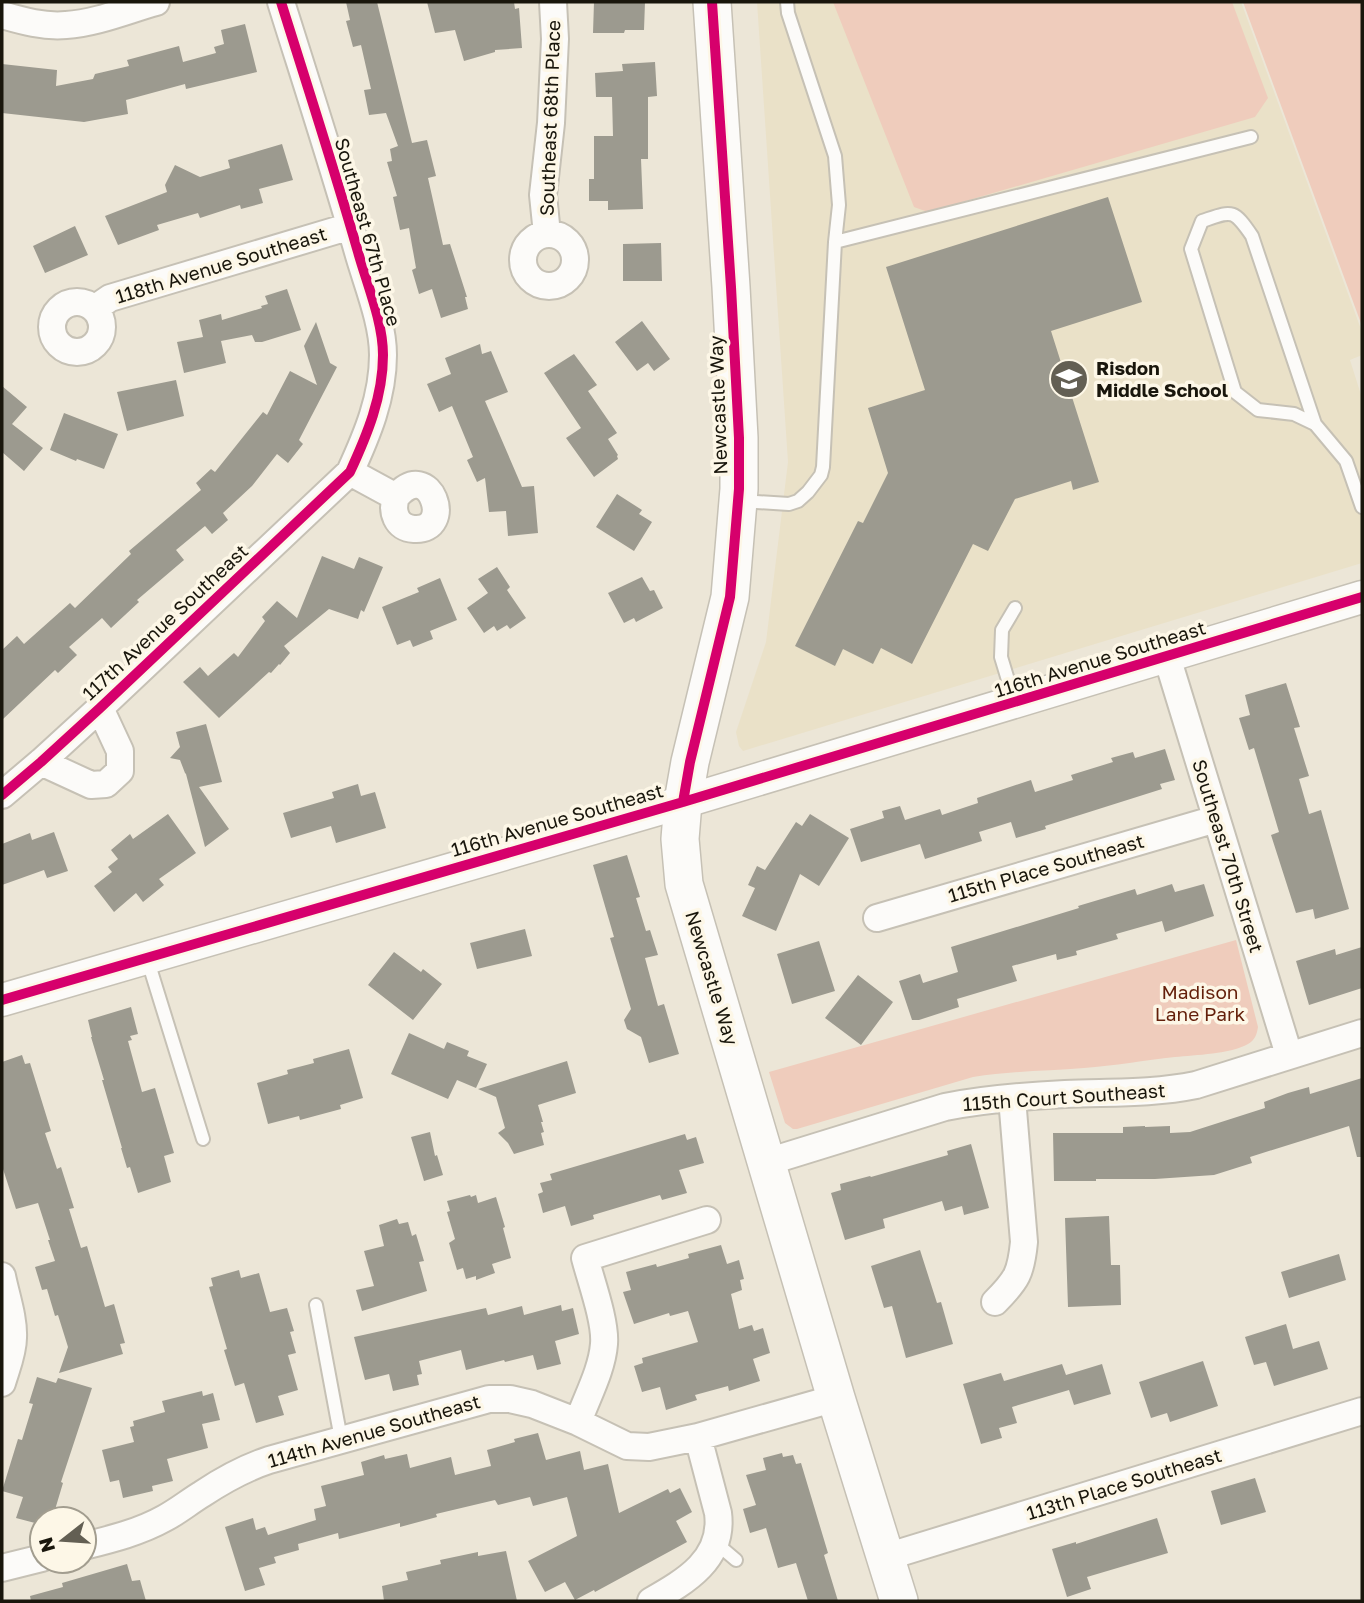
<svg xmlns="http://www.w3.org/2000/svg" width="1364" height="1603" font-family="'Golos Text',sans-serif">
<rect width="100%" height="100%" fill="#ece6d7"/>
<!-- built -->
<path fill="#eae1c8" d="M757 2H1241L1362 332V355L1350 360 1362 398V563L743 751 739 746 736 732 766 642 788 462Z"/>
<!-- green -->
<path fill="#efccbc" d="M833 2H1232L1268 98 1255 117 928 212 914 207Z
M1243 2H1362V326Z
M1236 940 1258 1027C1257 1034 1255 1040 1248 1044 1231 1054 1195 1055 1175 1057 1145 1060 1114 1066 1084 1068 1047 1071 1010 1071 973 1077L797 1129H793L785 1123 769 1072Z"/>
<!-- building -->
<path fill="#9c9a8f" d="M346 2H377L412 143 427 140 436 176 428 178 443 245 450 244 467 297H465L468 309 441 318 432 289 419 294 412 270 416 268 409 228 400 230 393 197 397 196 387 162 392 161 390 149 398 146 386 113 369 115 364 90 371 89 361 45 353 47 346 21 350 20Z
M427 2H514L515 9 519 8 522 48 495 50V52L464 61 455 30 435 33Z
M594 2H645L644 30H625L624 33H593Z
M245 24 257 72 186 89 185 84 126 100 128 114 84 122 2 113V64L57 70 56 86 93 79 95 74 129 66 127 60 179 46 183 62 216 53 214 47 224 44 221 30Z
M655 62 657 96 648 97V159H641L643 209 608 210V201H589V179H594V136H613L612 97H596L595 73 623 71 622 64Z
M282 144 293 180 259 189 263 203 241 209 240 205 200 218 198 213 157 225 159 230 118 245 105 216 167 192 165 185 175 165 200 177 230 168 228 160Z
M1108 197 1142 302 1051 331 1099 482 1073 490 1071 481 1015 499 988 551 973 544 912 664 881 648 873 664 843 649 835 666 795 646 858 521 863 523 888 473 868 408 925 390 886 267Z
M75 226 88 255 45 273 33 246Z
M661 243 662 281H623V244Z
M287 289 301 330 262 342H255L252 335 221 341 226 363 184 373 177 342 203 337 199 320 221 314 222 320 262 308 261 306 268 304 265 296Z
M642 321 670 359 654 371 648 363 637 371 615 342Z
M316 322 330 363 337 367 299 440 303 444 288 463 277 454 252 486 223 513 228 520 212 534 205 526 176 550 184 560 137 600 139 602 111 628 102 618 69 647 77 655 58 673 55 670 2 720V650L17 636 24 644 70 603 75 608 131 554 129 551 201 490 196 483 211 469 215 472 263 412 267 415 290 371 317 385 304 346Z
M480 344 482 354 491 351 508 392 485 401 522 487 534 486 538 533 508 536 506 511 489 512 485 478 477 482 467 460 473 457 452 406 439 412 427 384 451 374 445 358Z
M574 354 597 385 588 391 617 433 608 439 618 455 617 456 618 459 594 477 566 438 581 428 544 373Z
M176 380 184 416 127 431 117 392Z
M2 386 27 407 12 424 43 448 24 471 2 452Z
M64 413 118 434 104 469 77 459 76 461 50 450Z
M617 494 642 510 639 514 652 522 634 551 596 527Z
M322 556 354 569 359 557 383 567 364 612 361 610 358 619 329 609 284 646 290 653 280 665 279 664 271 673 269 672 219 718 183 682 200 667 208 676 234 653 238 657 265 621 262 617 277 601 297 618Z
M497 567 510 587 507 590 526 618 510 629 507 625 497 631 494 626 484 633 467 608 488 593 478 579Z
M642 577 650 591 654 590 663 608 636 622 634 618 624 623 608 593Z
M440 578 457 620 430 631 433 639 413 647 410 640 397 645 382 607 419 592 417 588Z
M1286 683 1300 727 1294 728 1309 776 1299 779 1309 814 1321 810 1349 909 1315 919 1313 909 1296 913 1271 835 1279 832 1254 748 1249 750 1239 718 1250 715 1245 695Z
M206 724 222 782 199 787 229 829 205 847 186 774 185 773 180 760 170 758 180 747 176 732Z
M1165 749 1175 780 1160 784 1162 789 1045 826 1046 829 1016 838 1011 822 979 832 982 841 925 859 920 844 861 862 850 829 884 818 882 811 900 806 905 820 940 809 942 815 978 803 977 798 1031 780 1035 792 1073 780 1071 775 1113 762 1111 758 1133 752 1135 758Z
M358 784 361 796 375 792 386 828 336 843 331 826 291 838 283 813 334 798 332 792Z
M168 814 196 853 159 879 164 885 143 902 136 893 114 912 94 886 112 872 108 867 118 859 111 850 130 834 133 839Z
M810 814 849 838 819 886 800 874 776 931 742 916 755 888 748 885 757 866 765 870 796 822 802 826Z
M54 832 68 871 47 878 44 870 2 885V844L30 833 32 840Z
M627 855 640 897 636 898 646 931 650 930 658 955 645 958 658 1006 664 1004 679 1054 649 1063 641 1037 627 1029 624 1020 631 1009 610 938 614 937 593 865Z
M1172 884 1175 892 1204 884 1214 916 1165 932 1162 921 1116 934 1118 939 1076 951 1077 955 1057 960 1056 954 1012 966 1017 981 957 999 959 1007 919 1020H912L899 981 920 974 923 983 958 972 951 947 1079 908 1078 906 1135 889 1137 895Z
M525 929 532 956 477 969 470 943Z
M819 941 835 991 792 1004 777 954Z
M1362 947V988L1309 1005 1296 961 1335 949 1336 955Z
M394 952 421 972 423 969 442 984 413 1020 368 985Z
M858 975 893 1002 861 1045 825 1018Z
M131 1007 138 1034 130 1036 132 1040 128 1041 142 1092 155 1088 174 1153 164 1156 171 1182 138 1193 130 1167 127 1168 121 1148H122L102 1080H104L91 1037H92L88 1020Z
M409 1033 444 1049 447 1042 469 1051 467 1056 487 1064 476 1088 457 1080 448 1099 391 1074Z
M349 1049 363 1098 340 1105 341 1109 300 1120 299 1116 268 1124 257 1083 288 1074 287 1070 314 1063 313 1059Z
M22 1055 25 1064 30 1063 51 1131 45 1133 57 1169 61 1167 74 1208 69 1209 81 1248 87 1246 105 1307 114 1304 125 1343 120 1344 123 1354 59 1373 68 1347 58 1315 55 1316 47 1289 42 1290 35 1267 55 1261 48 1240H50L38 1203 16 1209 2 1166V1062Z
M567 1061 576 1093 538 1105 543 1122H541L544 1132 541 1133 544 1145 514 1154 508 1143 498 1133 505 1128 496 1097 478 1089Z
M1362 1078V1157H1357L1349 1126 1250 1157 1252 1163 1214 1175 1155 1179H1096V1181H1054L1053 1133H1123V1127L1145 1126V1127L1170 1126V1133L1190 1132 1265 1108 1264 1102 1288 1093 1309 1087 1310 1094Z
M430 1132 435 1156 437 1155 443 1175 424 1181 411 1137Z
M685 1134 687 1140 696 1137 704 1163 679 1170 687 1193 662 1200 660 1195 593 1215 594 1219 571 1226 565 1206 543 1213 538 1194 543 1192 540 1183 552 1180 550 1174Z
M971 1144 989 1208 964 1215 962 1206 945 1211 942 1201 883 1219 885 1228 845 1240 831 1193 841 1190 840 1184 870 1176 871 1177 948 1155 947 1151Z
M470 1195 471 1197 476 1195 478 1203 496 1197 505 1227 503 1228 511 1258 492 1264 495 1273 476 1280V1276L466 1279 463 1268 457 1270 449 1243 455 1239 447 1212 450 1211 447 1201Z
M1109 1216 1111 1265H1120L1121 1305 1068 1307 1065 1218Z
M397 1219 399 1224 408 1222 412 1236 416 1234 424 1261 419 1262 427 1291 362 1311 356 1290 374 1286 364 1251 384 1246 379 1225Z
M721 1245 727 1264 739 1260 744 1279 740 1280 742 1290 731 1294 739 1329 752 1325 754 1331 763 1328 770 1353 753 1359 760 1381 729 1391 728 1386 695 1395 697 1400 666 1410 660 1387 642 1392 634 1366 643 1363 642 1358 698 1342 688 1311 670 1316 669 1313 634 1324 623 1292 631 1290 626 1272 656 1264 657 1267 689 1258 688 1254Z
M920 1250 937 1303 941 1302 953 1344 906 1358 892 1306 884 1308 871 1266Z
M1339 1254 1346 1280 1289 1298 1281 1272Z
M239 1270 241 1278 259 1273 270 1312 287 1308 294 1331 290 1332 296 1353 288 1355 298 1390 278 1396 284 1415 256 1423 244 1383 235 1386 224 1350 227 1349 209 1287 213 1286 211 1278Z
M561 1305 562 1311 573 1308 579 1334 555 1341 561 1364 537 1370 533 1355 505 1362 504 1360 466 1370 461 1350 419 1361 422 1374 417 1375 419 1385 393 1391 389 1374 365 1380 354 1337 486 1308 488 1315 522 1306 524 1315Z
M1286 1324 1293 1349 1319 1341 1328 1369 1274 1386 1266 1362 1254 1365 1245 1337Z
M1203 1361 1218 1406 1170 1422 1167 1413 1151 1418 1139 1382Z
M1062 1364 1066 1375 1102 1364 1111 1394 1074 1405 1069 1390 1012 1407 1017 1423 999 1428 1002 1438 981 1444 963 1384 1001 1373 1004 1381Z
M37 1377 56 1383 58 1378 92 1388 61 1482 63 1483 54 1513 49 1511 47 1519H42V1521L37 1519 35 1523 16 1518 23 1497 2 1491 18 1439 22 1440 33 1404 29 1403Z
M202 1391 203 1396 213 1393 220 1420 202 1424 208 1448 167 1459 173 1481 152 1486 153 1491 123 1498 119 1480 110 1482 102 1450 134 1442 130 1427 134 1426 133 1421 165 1412 162 1401Z
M538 1433 546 1460 580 1451 584 1470 608 1464 619 1513 668 1489 670 1493 680 1488 692 1512 676 1521 687 1542 595 1592 594 1590 575 1600 565 1582 545 1592 528 1561 577 1536 567 1497 533 1506 530 1497 498 1505 495 1500 436 1514 437 1517 400 1527V1523L339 1539 338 1533 298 1544 299 1550 274 1557 276 1563 259 1568 265 1585 245 1591 225 1527 253 1518 256 1530 265 1527 268 1535 316 1520 314 1509 326 1506 321 1486 364 1475 361 1462 384 1455 385 1459 407 1454 410 1468 451 1457 455 1475 491 1466 487 1450 515 1442 514 1439Z
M782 1453 783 1457 793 1455 796 1464 801 1463 828 1553 824 1555 838 1601H808L796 1563 778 1568 766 1528 750 1533 743 1509 756 1505 746 1475 766 1470 763 1458Z
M1255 1478 1266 1512 1221 1525 1211 1491Z
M1157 1518 1168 1553 1087 1577 1091 1589 1067 1597 1052 1549 1076 1542V1544Z
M506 1551 517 1601H384L382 1586 408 1580 406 1572 441 1564 440 1560 478 1552V1556Z
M127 1564 132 1581 140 1580 146 1601H31L30 1596 63 1587 62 1583Z"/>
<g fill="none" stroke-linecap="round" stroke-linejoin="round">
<defs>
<path id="service" d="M787 2 788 13 835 156 839 205 835 242
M1315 424 1294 414 1258 410 1235 392 1191 249 1202 221C1232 211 1233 208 1252 236L1315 424 1346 461 1362 507
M740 501 789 504 798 501 808 492 821 475 823 467 835 242 1251 137
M1015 608 1002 630 1001 657 1015 703
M147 958 203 1139
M316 1305 341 1439
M716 1543 736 1560"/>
<path id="minor" d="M2 15C23 21 44 27 66 25 97 23 127 10 156 2
M523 260a26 26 0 1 1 52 0a26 26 0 1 1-52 0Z
M547 234 543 195 551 123 555 39 553 2
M52 327a25 25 0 1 1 50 0a25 25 0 1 1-50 0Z
M94 309 110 298 351 226
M350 472 396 497C391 511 396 528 414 529 456 532 430 456 396 497
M1167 657 1289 1055
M41 762 91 785 106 784 120 771V751L100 708
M2 795 41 762 100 708 350 472C367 435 383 397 383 355 383 322 367 284 358 252 334 168 307 85 281 2
M877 918 1216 819
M767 1162 945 1107C985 1099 1025 1096 1065 1094 1109 1092 1152 1094 1196 1085L1362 1033
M2 1276C6 1296 14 1318 13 1338 13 1353 6 1369 2 1383
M995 1302C1017 1280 1021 1273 1024 1242L1012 1098
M578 1422C587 1397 602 1370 604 1344 606 1322 591 1281 585 1258L707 1220
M84 1546C112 1539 140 1532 165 1518 178 1511 189 1502 202 1494 223 1480 245 1468 269 1460L489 1399H510L532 1404 578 1422 627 1446 649 1447 698 1437 836 1398
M886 1557 1362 1411
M2 1568 42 1558
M651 1601C686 1581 724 1559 718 1513L698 1437"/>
<path id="tertiary" d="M2 1000 683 802 1362 597"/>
<path id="secondary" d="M712 2 731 287 739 438V489L730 597 690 762 683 802 680 839 684 884 836 1398 899 1601"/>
</defs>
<!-- service casing -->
<use href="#service" stroke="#c6c1b5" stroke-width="16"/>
<!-- minor casing -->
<use href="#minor" stroke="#c6c1b5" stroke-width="30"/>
<!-- tertiary casing -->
<use href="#tertiary" stroke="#c6c1b5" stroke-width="35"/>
<!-- secondary casing -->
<use href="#secondary" stroke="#c6c1b5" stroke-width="40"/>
<!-- service -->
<use href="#service" stroke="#fcfbf9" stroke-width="12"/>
<!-- minor -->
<use href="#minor" stroke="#fcfbf9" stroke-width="26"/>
<!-- tertiary -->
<use href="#tertiary" stroke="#fcfbf9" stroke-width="32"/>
<!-- secondary -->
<use href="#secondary" stroke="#fcfbf9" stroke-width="37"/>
<defs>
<path id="cycleway" d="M2 795 41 762 100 708 350 472C367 435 383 397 383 355 383 322 367 284 358 252 334 168 307 85 281 2
M683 802 690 762 730 597 739 489V438L731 287 712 2
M2 1000 683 802 1362 597"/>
</defs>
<!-- cycleway casing -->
<use href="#cycleway" stroke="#fdf7e7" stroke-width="15"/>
<!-- cycleway -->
<use href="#cycleway" stroke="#d6006c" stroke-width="10"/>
</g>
<!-- icons -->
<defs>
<symbol id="school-disc" viewBox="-11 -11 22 22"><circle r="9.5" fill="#635f53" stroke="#fdf7e7"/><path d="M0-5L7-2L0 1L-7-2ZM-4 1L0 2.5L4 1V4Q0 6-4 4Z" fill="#fff"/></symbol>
</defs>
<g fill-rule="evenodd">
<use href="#school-disc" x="1047" y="357" width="44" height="44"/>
</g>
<g text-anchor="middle" stroke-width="7" stroke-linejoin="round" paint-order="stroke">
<!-- street labels -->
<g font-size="19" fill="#19160c" stroke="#fdf7e7">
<text transform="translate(550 118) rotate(-88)" y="7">Southeast 68th Place</text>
<text transform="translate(368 232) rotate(74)" y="7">Southeast 67th Place</text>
<text transform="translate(221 265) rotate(-17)" y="7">118th Avenue Southeast</text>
<text transform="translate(718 405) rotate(-92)" y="7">Newcastle Way</text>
<text transform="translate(165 622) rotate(-43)" y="7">117th Avenue Southeast</text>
<text transform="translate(1100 659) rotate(-17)" y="7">116th Avenue Southeast</text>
<text transform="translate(557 820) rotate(-16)" y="7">116th Avenue Southeast</text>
<text transform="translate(1228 856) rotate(73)" y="7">Southeast 70th Street</text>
<text transform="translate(1046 868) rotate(-16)" y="7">115th Place Southeast</text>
<text transform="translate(712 978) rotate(73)" y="7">Newcastle Way</text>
<text transform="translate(1064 1097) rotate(-4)" y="7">115th Court Southeast</text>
<text transform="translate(374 1431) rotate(-16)" y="7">114th Avenue Southeast</text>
<text transform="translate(1124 1484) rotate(-17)" y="7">113th Place Southeast</text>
</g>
<!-- poi labels -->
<g font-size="19" font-weight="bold" fill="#19160c" stroke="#fdf7e7" text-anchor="start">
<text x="1096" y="375">Risdon<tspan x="1096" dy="22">Middle School</tspan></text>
</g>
<!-- park labels -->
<g font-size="19" fill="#631f0a" stroke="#fdf7e7">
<text x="1200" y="999">Madison<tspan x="1200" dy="22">Lane Park</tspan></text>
</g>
</g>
<!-- border -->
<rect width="1364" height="1603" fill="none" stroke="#19160c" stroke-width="7"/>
<!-- north arrow -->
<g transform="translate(63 1540) rotate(253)"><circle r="33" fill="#fdf7e7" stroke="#a29d8f" stroke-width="2"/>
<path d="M0-5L12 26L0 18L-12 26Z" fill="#635f53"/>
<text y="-10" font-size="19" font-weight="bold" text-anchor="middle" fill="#19160c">N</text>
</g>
</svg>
